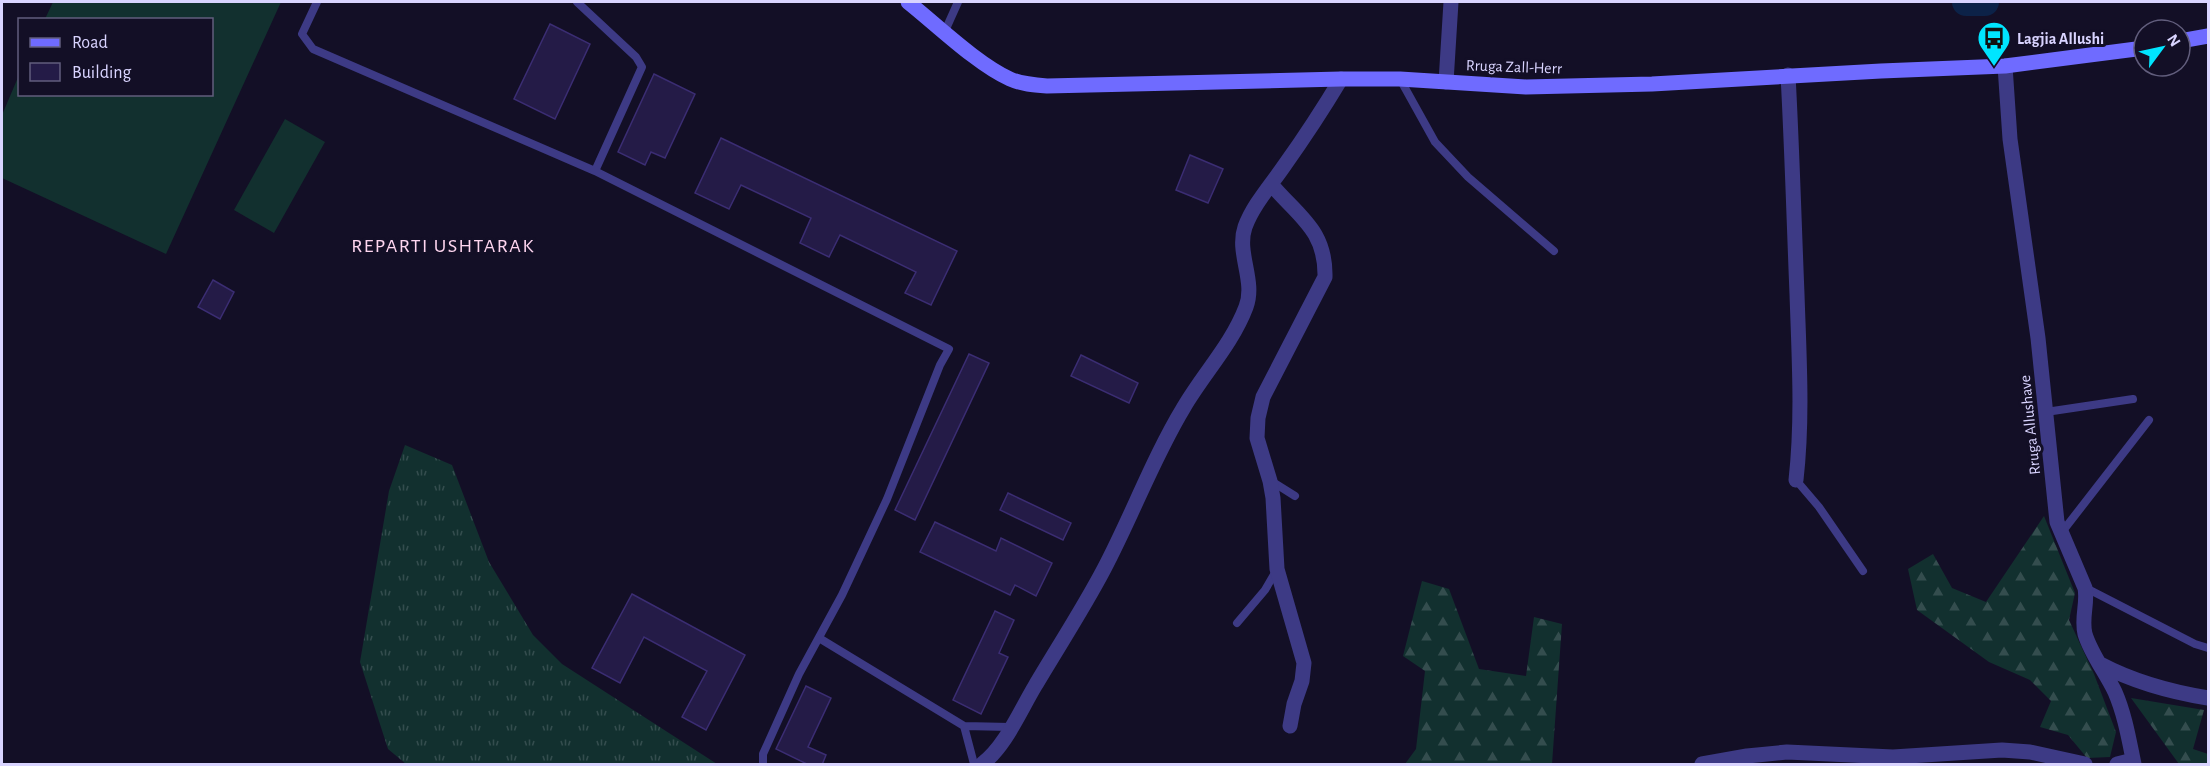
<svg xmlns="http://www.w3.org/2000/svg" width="2210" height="766" font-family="'Alegreya Sans',sans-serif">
<defs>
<pattern id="grass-tufts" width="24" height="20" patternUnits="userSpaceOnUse" patternTransform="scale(1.5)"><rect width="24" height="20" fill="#12302f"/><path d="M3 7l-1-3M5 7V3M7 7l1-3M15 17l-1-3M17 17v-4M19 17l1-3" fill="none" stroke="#344d4e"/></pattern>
<pattern id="forest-firs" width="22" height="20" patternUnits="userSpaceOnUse" patternTransform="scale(1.5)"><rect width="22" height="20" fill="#12302f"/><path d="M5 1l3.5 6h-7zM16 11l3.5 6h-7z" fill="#344d4e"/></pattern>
</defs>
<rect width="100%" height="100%" fill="#130f26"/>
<!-- grass -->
<path fill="url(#grass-tufts)" d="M405 445 452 465 489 562 533 635 562 664 717 764H406L388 749 360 662 389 491Z"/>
<!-- forest -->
<path fill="url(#forest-firs)" d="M2044 516 2075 593 2069 620 2094 674 2116 732 2110 757 2087 758 2068 735 2040 727 2051 701 2030 680 1989 662 1917 610 1908 569 1933 554 1952 588 1986 602Z
M1422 581 1449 589 1479 669 1526 676 1534 617 1562 624 1552 764H1405L1416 749 1425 671 1403 656Z
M2131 698 2204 710 2193 749 2208 754V764H2179Z"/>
<!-- garden -->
<path fill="#12302f" d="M53 2H281L166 254 2 178V115L19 75 20 94H212V20L45 19Z
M285 119 325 142 274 233 234 210Z"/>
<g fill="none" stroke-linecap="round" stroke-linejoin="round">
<!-- river -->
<path stroke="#0c2248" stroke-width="28" d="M1966 2H1985"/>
</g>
<!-- building -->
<path fill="#241b47" stroke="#3b2d73" stroke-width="1.5" d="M550 24 590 44 555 119 514 99Z
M654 74 695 94 665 158 651 152 645 165 618 152Z
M721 138 957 251 931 305 905 293 916 272 840 235 829 257 800 243 811 218 741 185 729 209 695 193Z
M1190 155 1223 169 1208 203 1176 190Z
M213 280 234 292 220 319 198 307Z
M969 354 989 363 915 520 895 510Z
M1081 355 1138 383 1129 403 1071 376Z
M1008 493 1071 523 1063 540 1000 510Z
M935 522 996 551 1001 538 1052 563 1036 596 1015 585 1010 595 920 552Z
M632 594 745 655 706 730 682 717 707 671 644 637 620 683 592 668Z
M995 611 1014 620 999 653 1008 657 981 714 953 700Z
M806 686 831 698 808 747 826 755 822 765H809L776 749Z"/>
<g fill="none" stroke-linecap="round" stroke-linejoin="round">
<!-- service -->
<path stroke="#3d3a85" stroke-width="8" d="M317 2 302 34 313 49 595 171
M577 2 636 57 642 67 595 171 949 349 940 365 887 499 842 595 799 674 763 754V764
M945 31 958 2
M1400 79 1435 142 1468 177 1554 251
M2046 412 2133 399
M1796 480 1819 507 1863 571
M1271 481 1295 496
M2062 532 2149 420
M2086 588 2195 644 2208 648
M1237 623 1265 590 1276 571
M819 638 964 726 1010 727
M964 726 974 764"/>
<!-- minor -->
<path stroke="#3d3a85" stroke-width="15" d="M2005 66 2010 139 2038 338 2057 522 2085 588C2088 603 2081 618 2085 634 2091 654 2106 673 2115 692 2125 715 2129 740 2134 764
M1788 75C1792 148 1794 221 1797 294 1799 356 1803 418 1796 480
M1446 82 1451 2
M1271 184C1299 217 1326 230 1325 277L1263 397 1258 418 1257 438 1270 481 1273 498 1277 569 1304 663 1302 681 1294 704 1290 726
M2100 664C2134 682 2171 692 2208 698
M982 764C1005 747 1020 711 1035 686 1058 647 1083 609 1104 569 1132 516 1153 458 1184 407 1204 373 1232 344 1246 307 1256 281 1236 253 1245 227 1253 205 1271 185 1284 166 1304 138 1323 109 1341 79
M1702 764 1747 756 1787 752 1893 757 2002 750 2030 752 2085 764
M2117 764 2133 760"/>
<!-- secondary -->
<path stroke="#6f6bff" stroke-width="15" d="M908 2C937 25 977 64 1010 79 1021 84 1034 85 1047 86L1341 79H1400L1526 87 1652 84 1881 71 2005 66 2144 48
M2180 41 2208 36"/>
</g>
<!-- icons -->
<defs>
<symbol id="bus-pin" viewBox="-11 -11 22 30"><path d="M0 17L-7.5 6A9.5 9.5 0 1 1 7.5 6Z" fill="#00e5ff" stroke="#130f26"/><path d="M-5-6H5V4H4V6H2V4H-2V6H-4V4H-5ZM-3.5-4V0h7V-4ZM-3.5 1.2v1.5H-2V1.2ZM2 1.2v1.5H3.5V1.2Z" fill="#111"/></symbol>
</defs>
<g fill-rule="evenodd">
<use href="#bus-pin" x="1975" y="19" width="38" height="52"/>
</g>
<g text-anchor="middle" stroke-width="6" stroke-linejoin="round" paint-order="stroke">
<!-- poi labels -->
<g font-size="16" font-weight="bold" fill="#d9d4ff" stroke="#130f26" text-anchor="start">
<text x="2017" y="44">Lagjia Allushi</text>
</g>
<!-- street labels -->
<g font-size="16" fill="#d9d4ff" stroke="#130f26">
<text transform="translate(1514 66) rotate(2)" y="6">Rruga Zall-Herr</text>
<text transform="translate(2029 425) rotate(-96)" y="6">Rruga Allushave</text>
</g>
<!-- quarter labels -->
<g font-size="20" letter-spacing="1.5" fill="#ffd6f0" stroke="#130f26">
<text x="443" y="252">REPARTI USHTARAK</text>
</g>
</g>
<!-- border -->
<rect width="2210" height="766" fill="none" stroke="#d9d4ff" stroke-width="6"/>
<!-- legend -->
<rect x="18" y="18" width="195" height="78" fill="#130f26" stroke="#625e7d" stroke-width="1.5"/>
<rect x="30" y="38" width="30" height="9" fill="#6f6bff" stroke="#625e7d" stroke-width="1.5"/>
<text x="72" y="48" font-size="18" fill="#d9d4ff">Road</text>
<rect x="30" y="63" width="30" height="18" fill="#241b47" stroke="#625e7d" stroke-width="1.5"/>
<text x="72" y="78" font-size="18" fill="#d9d4ff">Building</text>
<!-- north arrow -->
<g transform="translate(2162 48) rotate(57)"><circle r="28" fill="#130f26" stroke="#625e7d" stroke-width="1.5"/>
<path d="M0-4.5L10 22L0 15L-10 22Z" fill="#00e5ff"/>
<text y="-9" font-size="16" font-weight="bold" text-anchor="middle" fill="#d9d4ff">N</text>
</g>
</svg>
